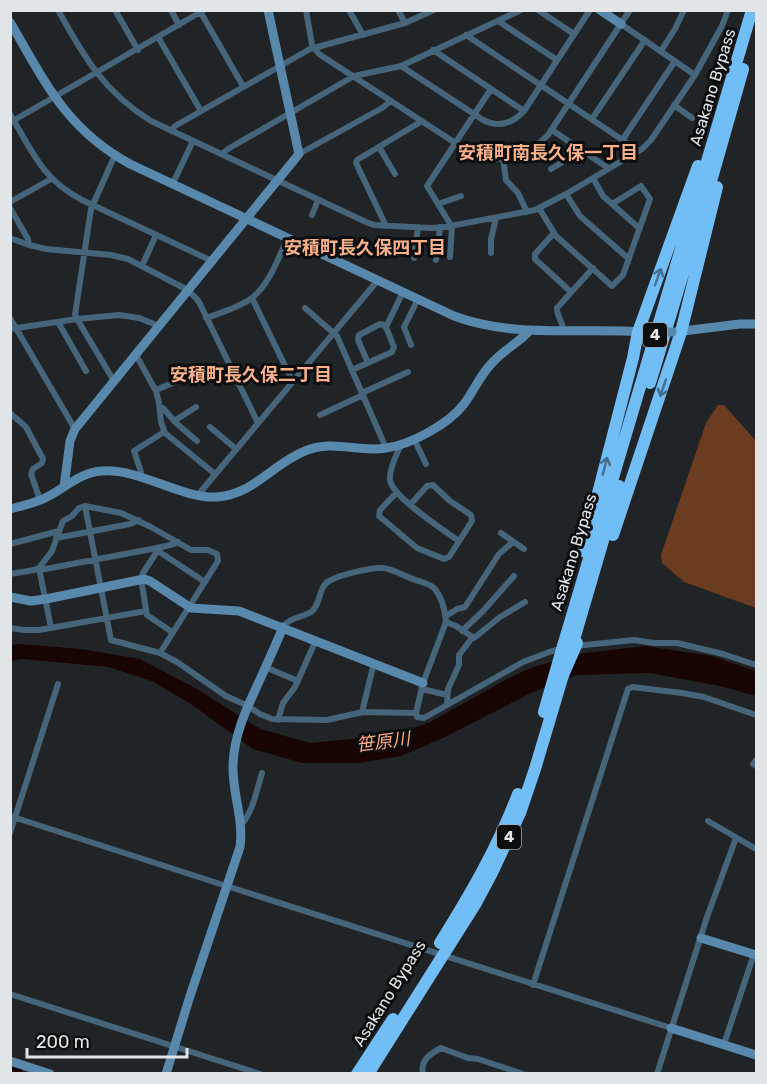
<svg xmlns="http://www.w3.org/2000/svg" width="767" height="1084" font-family="Rubik,'Noto Sans JP',sans-serif">
<rect width="100%" height="100%" fill="#202426"/>
<!-- green -->
<path fill="#6c3c20" d="M718 405H724L756 441V608L684 582 662 563 661 555 706 423Z"/>
<!-- water -->
<path fill="#180400" d="M19 644 81 649 140 659 199 690 260 729 310 743 394 735 430 722 507 679 533 667 585 653 645 646 712 656 756 671V696L720 686 650 673 576 675 531 693 443 738 401 756 359 763H302L253 749 191 704 152 681 108 667 22 659 11 661 10 645Z"/>
<g fill="none" stroke-linecap="round" stroke-linejoin="round">
<!-- river -->
<path stroke="#180400" stroke-width="9" d="M10 1060 19 1074"/>
<!-- street -->
<path stroke="#46647a" stroke-width="6" d="M58 10C84 57 104 92 151 121L366 222 374 225 432 228 445 227 535 210 566 194 642 149 651 140 695 75 722 26 728 10
M115 10 138 50
M171 10 179 25
M306 10 312 45 319 54 466 150C496 166 525 159 548 135L630 10
M349 10 363 35
M398 10 405 23
M538 10 574 34
M201 13 243 86
M498 21 557 60
M621 24 695 75
M466 35 639 151
M158 37 201 111
M433 50 524 111
M661 51 675 29 684 10
M401 66 483 120C499 128 512 124 524 111L590 10
M674 105 692 118
M10 114C32 151 42 179 82 200L212 261
M592 119 645 40
M11 122 204 10
M552 130 608 168
M171 131 175 126 310 49 405 23 434 10
M623 139 675 61
M379 147 395 174
M222 154 228 149 354 76 401 66 521 10
M299 154 382 108 391 101
M503 158 506 180 518 193 527 212
M551 169 578 153 581 150
M173 183 193 141
M566 194 580 216 629 259
M10 202 51 179
M438 204 461 196
M612 204 639 228
M10 208 28 239 29 245
M539 208 556 236 612 286 623 275 650 199 641 186 612 204 603 196 593 178
M312 215 318 200
M386 226 356 163 357 160 422 121
M554 233 535 254V259L571 292
M10 238 29 245 46 249 111 255 128 259 184 288 194 296 199 302 258 423
M491 253V239L496 218
M450 257 452 227 427 186 491 89
M414 258 418 227
M436 260 440 227
M142 266 156 235
M252 298 293 382
M305 308 337 336 386 448
M10 318 75 429
M206 318C220 313 237 308 249 300 268 288 279 257 288 237
M58 322 86 371
M10 329 77 319 119 315 139 318 159 326
M564 331C563 323 556 314 557 308L593 268
M411 345 404 327 418 299
M136 355 156 391 159 403 161 422 165 433 215 474
M368 363 358 340 359 335 380 324 384 325 386 328
M352 370 392 352 394 347 386 327 403 292
M114 381 77 319 75 315 91 209 115 155
M156 390 175 382
M362 393 408 372
M160 408H163L176 423 197 441
M10 413 26 427 43 459 42 463 33 469 31 474 40 500
M320 415 363 395
M174 421 196 407
M210 427 236 449
M414 439 426 464
M401 445C397 453 389 471 390 480 391 496 445 531 459 541
M141 478V472L134 451 164 432
M397 492 380 510 379 516 417 548 444 559 449 557 472 521 471 515 450 501 433 485 427 486 410 505
M198 495 378 280
M85 506 111 640 160 653 177 662 226 696 248 706 260 714 272 719 327 720 363 712 416 713 417 717 424 718 523 662 552 651 562 649
M501 533 524 549
M56 538 130 524 139 520
M10 544 59 531
M157 548 161 553 205 582
M158 550 143 573 141 579 147 615 172 632
M39 568 51 628
M40 570 157 548 174 544 178 542
M10 574 34 570 39 568 52 551 63 521 72 516 79 508 85 506 121 513 151 527 191 550H208L217 554 218 561 160 653
M446 616 457 609 465 607 499 554 513 542
M446 622 456 626 474 638 500 617 525 602
M283 627C290 617 301 618 311 612 321 605 318 587 329 581 339 575 372 567 383 568 393 569 404 576 413 579 420 582 429 583 434 588 442 597 445 611 446 622L423 683 416 713
M10 628 24 630H39L146 611
M462 631 483 611 514 576
M575 646 634 640 654 643H677L723 654 756 665
M265 667 298 681
M422 689 447 695
M447 704 448 689 459 665V655L472 638
M362 712 374 663
M278 720 283 703 295 687 316 640
M756 760 753 764 756 766
M10 816 211 881 671 1028
M708 821 756 849
M241 825C253 812 257 789 262 773
M10 833 58 684
M533 985 628 689 632 687 682 693 704 697 756 715
M10 994 260 1074
M724 1044 754 954
M423 1074C420 1060 430 1054 441 1048L468 1058 478 1059 523 1074
M657 1074 707 917 736 838"/>
<!-- secondary -->
<path stroke="#5888ac" stroke-width="9" d="M600 10 621 24
M10 22C45 82 66 129 130 164L454 316C516 339 580 327 644 332
M675 332 740 324H756
M64 487 70 441 75 429 299 154 268 10
M10 509C22 506 35 503 45 498 64 489 80 472 102 471 139 468 181 499 217 497 255 494 272 464 305 451 334 439 358 453 386 448 410 445 449 424 464 404 474 391 480 375 492 363 503 350 519 343 530 330
M10 597 31 601 46 599 144 579 150 581 191 608 239 611 423 683
M701 938 756 955
M671 1028 756 1055
M10 1061 50 1074
M166 1074 190 996 240 847C244 819 232 793 233 765 234 736 245 712 257 686 266 666 275 647 283 627"/>
<!-- highway -->
<path stroke="#71bdf6" stroke-width="12" d="M650 383 714 171 743 69
M613 535 681 332 717 187
M583 551 633 358 638 332 698 166
M573 643 619 486
M563 646 752 10
M440 943C470 895 498 847 518 794
M357 1074 393 1019
M368 1074 476 903 492 873 520 813 535 769 563 675"/>
<!-- secondary-bridge -->
<path stroke="#5888ac" stroke-width="9" d="M649 332H672"/>
<!-- highway-bridge -->
<path stroke="#71bdf6" stroke-width="12" d="M563 675 577 643
M544 712 563 646"/>
</g>
<!-- one-way arrows -->
<defs><path id="oneway-shaft" d="M-6 0H5M1.5-3L5.5 0L1.5 3" fill="none" stroke-width="1.6" stroke-linecap="round" stroke-linejoin="round" transform="scale(1.5)"/></defs>
<g stroke="#436e8e">
<use href="#oneway-shaft" transform="translate(658 277) rotate(-70)"/>
<use href="#oneway-shaft" transform="translate(663 388) rotate(109)"/>
<use href="#oneway-shaft" transform="translate(605 466) rotate(-75)"/>
</g>
<g text-anchor="middle" stroke-width="6" stroke-linejoin="round" paint-order="stroke">
<!-- shield labels -->
<g fill="#0b0d0e" stroke="#a2a4a6" stroke-width="1.5">
<rect x="643" y="323" width="24" height="24" rx="4.5"/>
<rect x="497" y="825" width="24" height="24" rx="4.5"/>
</g>
<g font-size="15" font-weight="bold" fill="#e2e5e7">
<text x="655" y="340">4</text>
<text x="509" y="842">4</text>
</g>
<!-- street labels -->
<g font-size="16" fill="#e2e5e7" stroke="#0b0d0e">
<text transform="translate(712 87) rotate(-73)" y="6">Asakano Bypass</text>
<text transform="translate(573 552) rotate(-73)" y="6">Asakano Bypass</text>
<text transform="translate(389 993) rotate(-58)" y="6">Asakano Bypass</text>
</g>
<!-- neighbourhood labels -->
<g font-size="18" font-weight="bold" fill="#fab18a" stroke="#0b0d0e">
<text x="548" y="159">安積町南長久保一丁目</text>
<text x="365" y="254">安積町長久保四丁目</text>
<text x="251" y="381">安積町長久保二丁目</text>
</g>
<!-- water labels -->
<g font-size="18" font-style="italic" fill="#feac80" stroke="#0b0d0e">
<text transform="translate(383 742) rotate(-7)" y="6">笹原川</text>
</g>
</g>
<!-- border -->
<rect width="767" height="1084" fill="none" stroke="#e2e5e7" stroke-width="24"/>
<!-- scale -->
<path d="M27 1048v9h160v-9" fill="none" stroke="#e2e5e7" stroke-width="3"/>
<text x="36" y="1048" font-size="18" fill="#e2e5e7" stroke="#0b0d0e" stroke-width="4.5" paint-order="stroke">200 m</text>
</svg>
